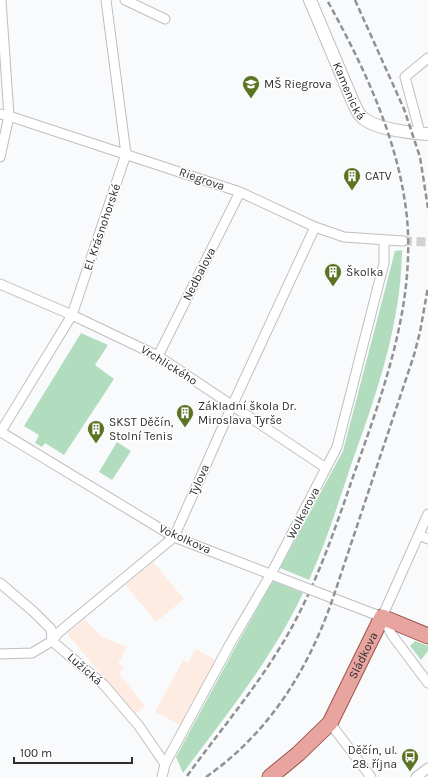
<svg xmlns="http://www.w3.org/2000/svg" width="428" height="777" font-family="Karla,sans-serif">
<rect width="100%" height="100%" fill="#f9fafc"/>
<!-- industrial -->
<path fill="#feece2" d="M153 562 184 599 156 622 126 585Z
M85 619 100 636 127 647 118 664 124 667 119 674 145 706 136 714 67 634Z
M196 649 217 661 182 726 155 712 183 660 188 663Z"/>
<!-- green -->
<path fill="#b1ddbe" d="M402 250C401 325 376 396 351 465 338 504 326 543 309 580L280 568 343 451 395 251Z
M81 333 108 345 95 365 114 379 64 455 45 443 42 447 35 443 39 435 24 426Z
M117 442 131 451 112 480 99 472Z
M273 581 303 593C272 659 226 715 183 773L176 757 235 648Z
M415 641 428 646V651L421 660 410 646Z"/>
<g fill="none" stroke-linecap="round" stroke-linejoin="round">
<!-- minor-tunnel -->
<path stroke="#d0d1d3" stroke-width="9" stroke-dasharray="9 4.5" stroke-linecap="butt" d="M403 241 428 242"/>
<defs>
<path id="minor" d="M125 0 165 19
M0 114 9 116 240 192 315 227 344 237 403 241
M420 133 405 77 428 58
M0 157 9 116 1 0
M0 284 72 315 158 356 326 468
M158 356 240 192
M1 432 174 537 301 586
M0 433 72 315 126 154 106 0
M419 535 428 539
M0 583 34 612 51 629 52 641 104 685 139 726 165 764
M322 594 382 617
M382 617 428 514
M383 618 392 635 428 683
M0 654 32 653 52 641 58 633 174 537 232 406 315 227
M330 723 371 777
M162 777 165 764 230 644 271 574 337 447 384 263V240
M416 777 428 768"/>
<g id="tertiary">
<path id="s1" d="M310 0 353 102C355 106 357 112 361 116 372 129 411 133 428 134"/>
</g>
<g id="primary">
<path id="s2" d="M270 777 298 754 330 723 382 617 428 636"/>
</g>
</defs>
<!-- minor casing -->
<use href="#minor" stroke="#bfbfc1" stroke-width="11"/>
<!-- tertiary casing -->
<use href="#tertiary" stroke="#bfbfc1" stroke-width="14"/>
<!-- primary casing -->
<use href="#primary" stroke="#9d534d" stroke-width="17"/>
<!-- minor -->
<use href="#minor" stroke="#fff" stroke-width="9"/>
<!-- tertiary -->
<use href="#tertiary" stroke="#fff" stroke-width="12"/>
<!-- primary -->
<use href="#primary" stroke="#e8a49e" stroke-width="15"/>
<!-- rail -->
<path stroke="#909192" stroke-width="2.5" stroke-dasharray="6 3" stroke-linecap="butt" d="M355 0 404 109 420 157 428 208
M187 776C221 729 259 685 288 634 317 583 335 529 354 474 383 392 415 306 407 218 399 140 364 67 327 0
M206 777C270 732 308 670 333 598L414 355 420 332 428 287"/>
<defs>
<path id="minor-bridge" d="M301 586 322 594"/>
</defs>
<!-- minor-bridge casing -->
<use href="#minor-bridge" stroke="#bfbfc1" stroke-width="11" stroke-linecap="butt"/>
<!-- minor-bridge -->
<use href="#minor-bridge" stroke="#fff" stroke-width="9"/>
</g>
<!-- icons -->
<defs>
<symbol id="school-pin" viewBox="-11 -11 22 30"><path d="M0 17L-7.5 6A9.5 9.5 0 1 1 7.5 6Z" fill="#5d7324" stroke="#fff"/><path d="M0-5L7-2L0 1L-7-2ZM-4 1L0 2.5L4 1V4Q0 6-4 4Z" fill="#fff"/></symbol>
<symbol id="building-pin" viewBox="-11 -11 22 30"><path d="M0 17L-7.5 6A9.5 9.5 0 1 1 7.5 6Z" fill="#5d7324" stroke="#fff"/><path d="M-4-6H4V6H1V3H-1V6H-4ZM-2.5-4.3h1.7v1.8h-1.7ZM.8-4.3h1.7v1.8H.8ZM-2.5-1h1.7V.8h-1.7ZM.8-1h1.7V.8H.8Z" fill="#fff"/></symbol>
<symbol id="bus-pin" viewBox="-11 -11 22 30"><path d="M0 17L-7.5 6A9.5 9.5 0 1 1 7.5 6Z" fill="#5d7324" stroke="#fff"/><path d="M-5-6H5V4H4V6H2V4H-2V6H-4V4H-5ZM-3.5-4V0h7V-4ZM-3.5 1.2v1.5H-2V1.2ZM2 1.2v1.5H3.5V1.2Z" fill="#fff"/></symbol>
</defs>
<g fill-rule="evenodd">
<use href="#school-pin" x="241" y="74" width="20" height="27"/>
<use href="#building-pin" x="342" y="166" width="20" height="27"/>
<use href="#building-pin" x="323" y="262" width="20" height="27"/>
<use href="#building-pin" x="175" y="403" width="20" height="27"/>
<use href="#building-pin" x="86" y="419" width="20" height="27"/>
<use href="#bus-pin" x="400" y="747" width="20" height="27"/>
</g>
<g text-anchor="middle" stroke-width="3" stroke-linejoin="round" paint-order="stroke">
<!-- poi labels -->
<g font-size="12" fill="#2d2d2e" stroke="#fff" text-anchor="start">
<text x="264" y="88">MŠ Riegrova</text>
<text x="365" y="180">CATV</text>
<text x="346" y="276">Školka</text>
<text x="198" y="410">Základní škola Dr.<tspan x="198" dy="14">Miroslava Tyrše</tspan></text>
<text x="109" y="426">SKST Děčín,<tspan x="109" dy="14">Stolní Tenis</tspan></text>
<text x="397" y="754" text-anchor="end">Děčín, ul.<tspan x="397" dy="14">28. října</tspan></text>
</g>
<!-- street labels -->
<g font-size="12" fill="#2d2d2e" stroke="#fff">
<text dy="4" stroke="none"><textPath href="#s1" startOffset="99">Kamenická</textPath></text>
<text transform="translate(202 179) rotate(19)" y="4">Riegrova</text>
<text transform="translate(102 227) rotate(-71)" y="4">El. Krásnohorské</text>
<text transform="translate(199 274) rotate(-63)" y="4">Nedbalova</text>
<text transform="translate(169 365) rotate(32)" y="4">Vrchlického</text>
<text transform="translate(199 480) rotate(-66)" y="4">Tylova</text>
<text transform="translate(303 513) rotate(-62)" y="4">Wolkerova</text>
<text transform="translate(185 539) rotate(24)" y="4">Vokolkova</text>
<text dy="4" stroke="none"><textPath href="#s2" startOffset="156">Sládkova</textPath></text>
<text transform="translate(85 669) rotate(41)" y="4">Lužická</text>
</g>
</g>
<!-- scale -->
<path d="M14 757v6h118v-6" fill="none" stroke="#2d2d2e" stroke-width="2"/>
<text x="20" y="757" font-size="12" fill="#2d2d2e" stroke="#ffffff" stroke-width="3" paint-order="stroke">100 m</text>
</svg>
